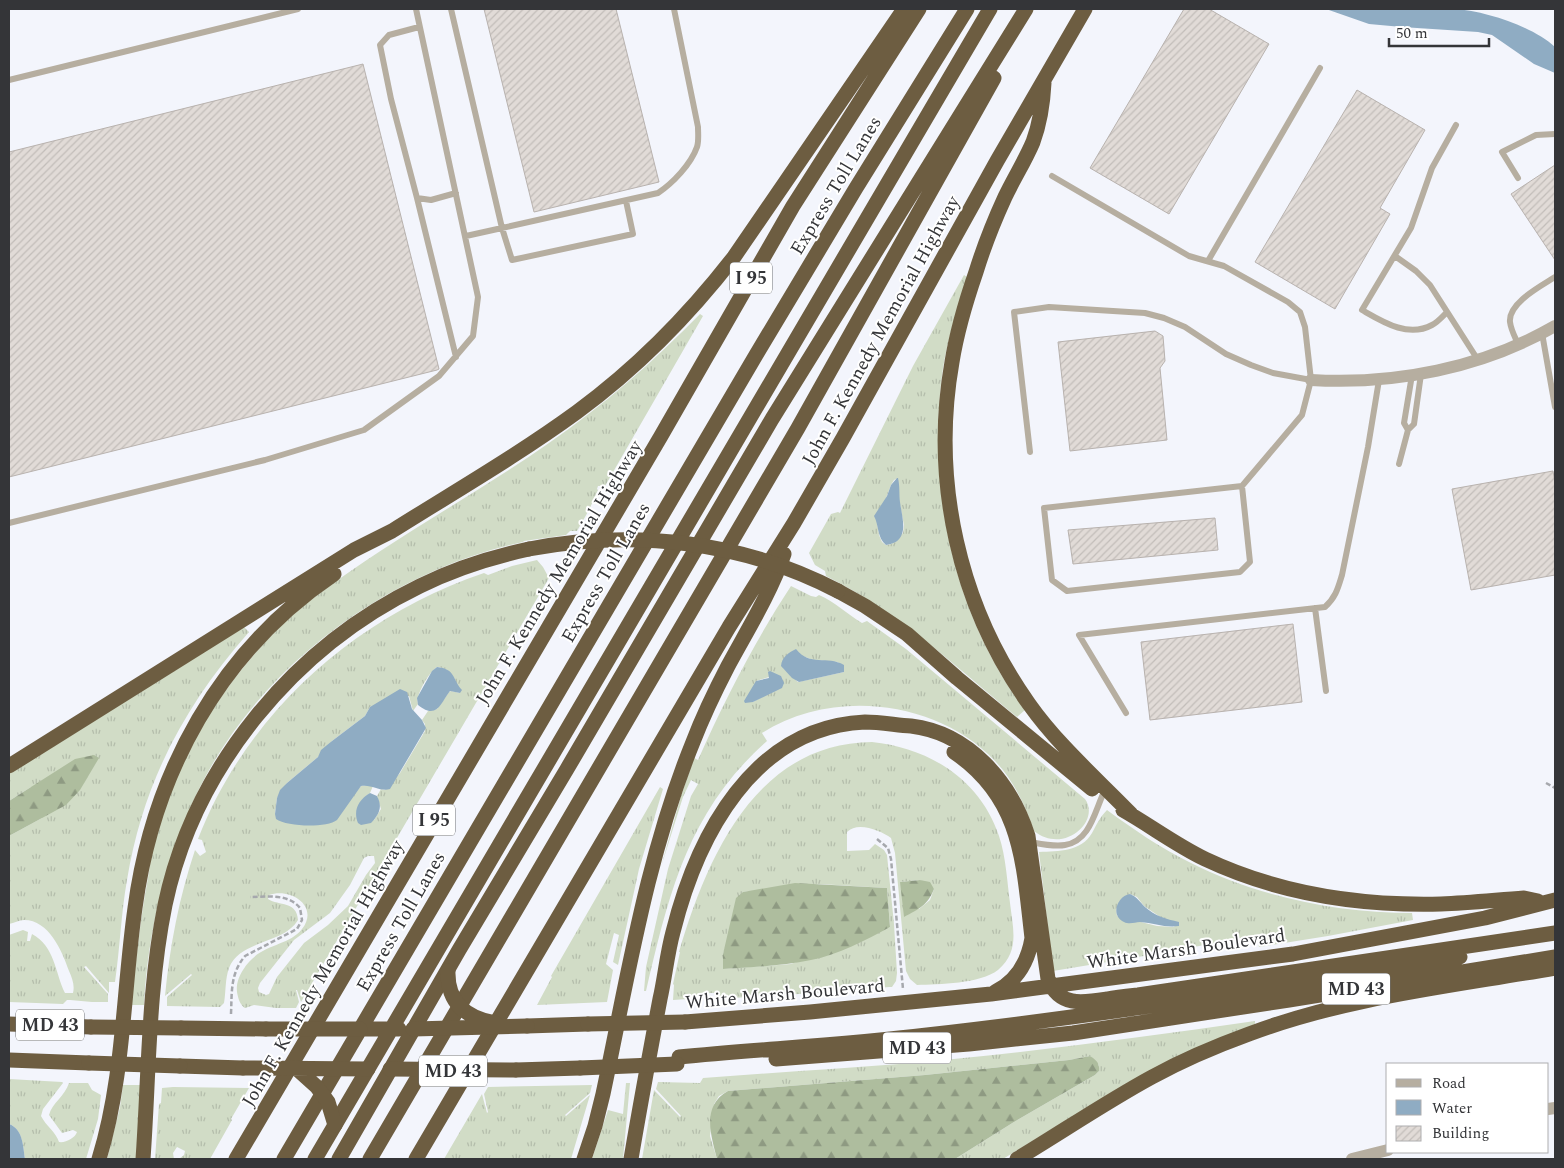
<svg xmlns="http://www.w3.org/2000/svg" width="1564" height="1168" font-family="Spectral,serif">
<defs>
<pattern id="grass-tufts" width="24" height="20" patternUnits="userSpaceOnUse" patternTransform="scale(1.25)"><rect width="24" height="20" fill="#d1dcc6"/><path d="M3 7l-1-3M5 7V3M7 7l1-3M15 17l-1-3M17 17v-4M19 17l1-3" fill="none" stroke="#b4bdab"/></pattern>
<pattern id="forest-firs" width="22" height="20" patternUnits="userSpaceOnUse" patternTransform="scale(1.25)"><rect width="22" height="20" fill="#aebd9e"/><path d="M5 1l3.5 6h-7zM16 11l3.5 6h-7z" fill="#8e9a82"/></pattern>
<pattern id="building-hatch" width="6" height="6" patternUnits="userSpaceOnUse" patternTransform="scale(1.25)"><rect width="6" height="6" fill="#e1dbd7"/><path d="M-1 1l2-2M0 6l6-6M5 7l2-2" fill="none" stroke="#c2bdb9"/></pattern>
</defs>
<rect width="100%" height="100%" fill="#f3f5fc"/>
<!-- grass -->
<path fill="url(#grass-tufts)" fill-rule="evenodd" d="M964 275 967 277C958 307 948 337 943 368 926 486 953 614 1025 710L1017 717C955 666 898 612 826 576L825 571 815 565 809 553 831 514 838 512 840 513 913 366ZM898 478 899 500 904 525 903 533 891 544 886 545 882 542 879 535 877 522 891 485 894 480Z
M700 314 703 316 605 486H598L597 489 598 490 589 510 577 531H570L566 535 524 541 523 542C390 570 261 665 200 787 166 855 148 930 144 1005H131C136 962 140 920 148 878 150 866 151 853 154 841 160 823 166 804 173 787 200 716 255 642 316 596 390 540 473 496 549 443 604 405 653 362 700 314Z
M537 560 543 567 549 578 301 1002 297 990H296L299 1002 296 1008H276L254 1005 245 1008C240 1005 238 998 237 992 236 984 239 976 243 970 260 942 287 948 302 929 320 906 290 887 269 895L268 899C279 906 297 901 298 920 284 944 240 940 229 968 225 979 226 991 224 1003L220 1007 167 1006V997L192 975 191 974 165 996C170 945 179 898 195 850L200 856 206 852 202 840 198 839C247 712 357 616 484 573L488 575 512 566ZM437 667C452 668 456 681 460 693L451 691 449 692 437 709 428 711 422 720 425 724V731L400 773 385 790 381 789 377 796 381 809 374 820 366 796 370 793 373 786 368 785 361 786 351 798 275 814 277 798 287 783 318 757 332 741 365 716 370 707 409 696 413 711 418 704C415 696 429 672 437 667ZM368 856H374L375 863 366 875 348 906 328 925 304 943 277 977 269 994 266 995 259 992 258 988 260 983 294 940 330 913 350 885 364 858Z
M791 586 811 596 816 597 819 595C835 602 847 614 862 623L867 621 906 649 1085 799C1101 821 1064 855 1034 831 1025 805 1014 781 995 761 937 700 833 688 762 733L767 741C688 811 669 893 646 991H644L646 967 668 869 691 796 698 784 691 780 683 797 661 867 681 796 694 758 698 760C725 699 755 641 791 586ZM800 655 813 660 838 662 844 672 798 682 783 668ZM769 677 762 697 753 702 756 681Z
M244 627 249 632C184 706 143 783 127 880 121 914 120 948 115 982H109V993L86 966 84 967 108 994V1002H92L70 1000H67L63 1004 9 1002V935L23 930 28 932 27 941H30L32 934C55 946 55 973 65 993H73C75 985 72 978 69 971 62 951 49 920 24 920 19 920 14 923 9 924V836L42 818 31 787 9 801V774Z
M872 742C929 748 980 779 999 836 1006 857 1007 881 1010 903 1013 929 1020 951 998 970 980 984 939 984 917 985L910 979 906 971 895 853 891 838C881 831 858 821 847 832V851L869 850 875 844 884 850 887 855 894 924 897 973 896 981 892 987H889L847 991 717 999 714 993H710L688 999 673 1000 674 985 673 984 680 952H679C707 857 756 743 872 742ZM920 880 934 889 930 900 919 909 900 882ZM819 884 887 888 890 927 791 964 723 969V954L743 892Z
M660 787 663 789 639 869 618 965 613 962 619 935 614 933 606 964 613 970 607 1002 537 1005 552 977 551 976Z
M1107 810C1134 830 1161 848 1191 863 1259 897 1337 913 1412 913L1413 920 1328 936 1259 947 1256 935 1168 952 1053 971 1039 852C1059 851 1081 852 1092 833 1097 824 1100 817 1107 810ZM1130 894 1137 897 1144 906 1175 927 1157 926 1117 916C1115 904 1120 900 1130 894Z
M1255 1021V1024L1127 1083 1003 1159H955L1014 1122 1095 1075 1099 1071V1065L1090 1056 1069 1060 925 1075 728 1091 719 1096 714 1104 710 1136 717 1159H642L654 1090 680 1117 681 1116 656 1089 658 1082 700 1083 703 1078C768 1073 834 1069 899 1064 1018 1054 1137 1038 1255 1021Z
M9 1079 62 1082 63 1083 43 1109 41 1116C46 1126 56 1132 59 1142 66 1143 75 1138 77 1132L73 1130 62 1133 49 1115C52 1103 65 1096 69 1083H88L92 1090 101 1095 98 1119 86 1159H25C23 1147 23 1129 9 1124Z
M626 1083H630L623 1159H592L608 1110 623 1114Z
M123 1085H141L136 1159H107L120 1107Z
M592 1085 590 1093 565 1115 566 1116 590 1095 571 1159H444L482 1094 487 1113 488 1112 484 1094 488 1087Z
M173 1087 249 1088 231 1119 232 1120 210 1159H179L184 1155 185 1151 177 1147 173 1153 174 1159H155L159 1104 161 1103 162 1088Z"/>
<!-- forest -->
<path fill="url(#forest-firs)" d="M94 755 99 758 80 790 66 805 9 836V801L75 759Z
M920 880 930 882 934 889C928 905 919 909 904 917L900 882Z
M795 883 887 888 890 927C866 940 838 955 811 960 782 966 752 967 723 969V954L736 898 743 892Z
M1090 1056C1096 1060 1100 1063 1099 1071L1095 1075 1014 1122 955 1159H717C711 1135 701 1106 728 1091L925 1075 1069 1060Z"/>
<!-- water -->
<path fill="#8facc3" d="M1326 9H1455C1485 11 1532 26 1555 47V73L1534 64 1492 35 1478 32 1402 27 1369 24Z
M897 478H898C900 486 899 495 900 502 902 518 911 542 886 545 877 538 879 525 874 516L887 496 891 485Z
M796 649C810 667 827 655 844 665V672L799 682 792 678 781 666C782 657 788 653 796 649Z
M437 667C456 669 452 679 462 690L460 693 450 691C440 704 437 720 418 705L417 698 432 671Z
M770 671 781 676 784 683 782 688 753 702 745 703 744 701 756 681 769 678 768 672Z
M400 689 407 692 412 709 422 720 426 728 390 789C380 792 372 784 361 786L337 820C327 828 287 827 276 819L275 814 277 798 280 790 287 783 318 757 321 750 332 741 365 716 370 707Z
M370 793 377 796C383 807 379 815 371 823L361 825 358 823C353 811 358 800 370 793Z
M1130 894C1137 897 1140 902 1145 907 1155 916 1166 919 1179 922V926C1165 928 1154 923 1140 922 1135 922 1130 925 1124 922 1110 916 1117 896 1130 894Z
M9 1124C23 1129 23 1146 25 1159H9Z"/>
<!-- building -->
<path fill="url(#building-hatch)" stroke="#b8b2ae" d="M484 9H616L659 182 534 212Z
M1184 9H1209L1269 44 1169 214 1090 168Z
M363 64 439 369 437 370 9 477V152Z
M1357 90 1425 130 1380 208 1390 214 1335 309 1255 262Z
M1555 165V260L1511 194Z
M1155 331 1163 336 1165 361 1160 368 1167 440 1070 451 1058 342Z
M1553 471 1555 483V575L1471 590 1452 489Z
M1215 518 1218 550 1073 564 1068 530Z
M1293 624 1302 702 1150 720 1141 642Z"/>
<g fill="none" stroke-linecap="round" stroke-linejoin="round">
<!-- path -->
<path stroke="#a6a8ad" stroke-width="2.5" stroke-dasharray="5 2.5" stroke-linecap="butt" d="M1546 783 1555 788
M877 839 888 848 891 859 903 989
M231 1014C232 992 230 974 245 956L297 929 302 920 300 908C288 893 266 897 250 897"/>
<!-- lane -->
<path stroke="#b6aea0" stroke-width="6" d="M451 9 502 228 466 236
M419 27 389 35 380 45 391 99 417 198 431 200 456 193
M9 80 298 9
M1052 176 1189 256 1224 266 1288 302 1300 312 1305 327 1311 380 1302 415 1242 486 1250 562 1240 572 1067 591 1052 580 1044 508 1242 486
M1518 178 1502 152 1536 135 1555 134
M417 198 456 357
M626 201 633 234 512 260 502 228 658 193C673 183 691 164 697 147 699 141 698 133 698 127L674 9
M1395 256 1416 271 1430 285 1478 360
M1208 261 1320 68
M1447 312C1443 316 1438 322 1432 325 1408 338 1383 322 1362 310L1411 228 1432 168 1456 125
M1542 333 1555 407
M1518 344C1515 337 1511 330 1510 322 1508 303 1541 286 1555 277
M1408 430 1404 423 1412 375
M1030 452 1014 312 1049 307 1145 313 1164 318 1185 327 1226 354 1251 365 1273 373 1311 380
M1399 464 1408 430 1414 424 1421 374
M9 523 265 460 364 430 439 376 473 336 478 297 416 9
M1315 608 1326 691
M1126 713 1079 635 1325 607C1336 597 1338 588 1342 575L1368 447 1379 380
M1030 842C1041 844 1054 847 1065 845 1091 841 1095 809 1105 790"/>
<!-- street -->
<path stroke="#b6aea0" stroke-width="12" d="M1311 380C1395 385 1482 368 1555 326
M1548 1109 1555 1108
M1352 1159 1388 1150"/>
<!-- highway -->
<path stroke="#6d5d41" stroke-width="15" d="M1044 83C1043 103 1040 123 1033 142 1025 161 1014 178 1005 197 994 221 984 246 976 272 966 301 957 331 952 362 931 481 959 606 1029 704 1058 745 1096 778 1131 814
M838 591 865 606 907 634 957 678 1092 789
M954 752C1023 799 1023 863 1032 938 1028 962 1017 981 995 992
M9 766 354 550 392 531C454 492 518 455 577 412 637 368 689 315 734 257L904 9
M1123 810C1151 826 1176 845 1205 859 1279 894 1360 906 1441 904 1469 903 1496 900 1524 898L1538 901
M685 1022 810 1012 991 994 1293 954 1485 918 1555 900
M9 1024 91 1027
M527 1026 588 1024
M181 1028 266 1029
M360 1029H399
M679 1057C762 1049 845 1045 927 1035 1106 1015 1283 987 1460 957
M776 1059 969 1044 1073 1033 1289 1000 1555 957
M9 1060 89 1063
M180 1066 243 1068
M516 1070 580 1068
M99 1159C124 1078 123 992 135 908 153 773 220 651 334 574
M143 1159C149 1075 148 988 165 905 194 767 294 647 420 586 454 569 492 557 529 549
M236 1159 661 436 793 206 919 9
M284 1159 756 355 856 188 967 9
M315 1159 990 9
M339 1159 459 950 567 769 772 419 1026 9
M370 1159 798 428 994 78
M416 1159 729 627 794 523 843 438 997 161 1085 9
M584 1159 595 1126 603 1094C628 976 647 855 693 742 703 716 715 691 728 666 748 629 770 594 784 554
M631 1159C640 1106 650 1052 660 999 665 977 667 954 673 932 697 836 753 727 865 722 880 722 896 725 911 726 969 733 1011 782 1028 836L1048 979C1059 1007 1082 1003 1107 999 1117 997 1128 996 1138 995L1555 933
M1017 1159C1062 1132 1106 1102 1152 1077 1183 1060 1216 1046 1249 1034 1347 997 1453 986 1555 968"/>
<!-- highway-bridge -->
<path stroke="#6d5d41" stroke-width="15" d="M529 549C635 529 742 541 838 591
M448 971C447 1002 465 1018 495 1023
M588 1024 685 1022
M91 1027 181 1028
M266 1029H360
M413 1029 527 1026
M89 1063 180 1066
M243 1068 368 1069
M580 1068 677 1064
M297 1069 317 1087 328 1102 335 1125
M390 1069 516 1070"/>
</g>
<g text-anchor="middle" stroke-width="4" stroke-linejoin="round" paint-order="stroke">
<!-- shield labels -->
<g fill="#fff" stroke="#717274" stroke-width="1">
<rect x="730" y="262.5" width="42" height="31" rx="4"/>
<rect x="413" y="804.5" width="42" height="31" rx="4"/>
<rect x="1322" y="973.5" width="68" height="31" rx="4"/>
<rect x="16" y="1009.5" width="68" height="31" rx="4"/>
<rect x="883" y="1032.5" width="68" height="31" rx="4"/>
<rect x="419" y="1055.5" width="68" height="31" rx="4"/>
</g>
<g font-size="18" font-weight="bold" fill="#343538">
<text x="751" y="284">I 95</text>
<text x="434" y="826">I 95</text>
<text x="1356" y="995">MD 43</text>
<text x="50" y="1031">MD 43</text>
<text x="917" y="1054">MD 43</text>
<text x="453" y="1077">MD 43</text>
</g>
<!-- street labels -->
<g font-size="19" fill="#343538" stroke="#fff">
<text transform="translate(835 185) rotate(-59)" y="7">Express Toll Lanes</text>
<text transform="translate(880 330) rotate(-61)" y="7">John F. Kennedy Memorial Highway</text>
<text transform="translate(558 572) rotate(-59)" y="7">John F. Kennedy Memorial Highway</text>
<text transform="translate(605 572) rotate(-60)" y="7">Express Toll Lanes</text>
<text transform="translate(400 921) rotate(-60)" y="7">Express Toll Lanes</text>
<text transform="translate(1186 948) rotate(-8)" y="7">White Marsh Boulevard</text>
<text transform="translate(322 973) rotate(-60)" y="7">John F. Kennedy Memorial Highway</text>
<text transform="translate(785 993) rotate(-5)" y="7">White Marsh Boulevard</text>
</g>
</g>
<!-- border -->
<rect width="1564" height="1168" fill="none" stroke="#343538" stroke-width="20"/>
<!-- legend -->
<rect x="1386" y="1063" width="162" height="90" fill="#ffffff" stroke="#aeaeaf"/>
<rect x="1396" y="1079" width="25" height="8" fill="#b6aea0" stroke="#aeaeaf"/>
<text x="1432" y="1088" font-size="15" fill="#343538">Road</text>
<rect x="1396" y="1100" width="25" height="15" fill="#8facc3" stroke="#aeaeaf"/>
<text x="1432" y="1113" font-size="15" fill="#343538">Water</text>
<rect x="1396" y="1126" width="25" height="15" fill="url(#building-hatch)" stroke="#aeaeaf"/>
<text x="1432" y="1138" font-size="15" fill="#343538">Building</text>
<!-- scale -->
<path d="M1389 38v8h100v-8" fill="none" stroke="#343538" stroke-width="2.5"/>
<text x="1396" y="38" font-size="15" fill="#343538" stroke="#ffffff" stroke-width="4" paint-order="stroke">50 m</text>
</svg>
